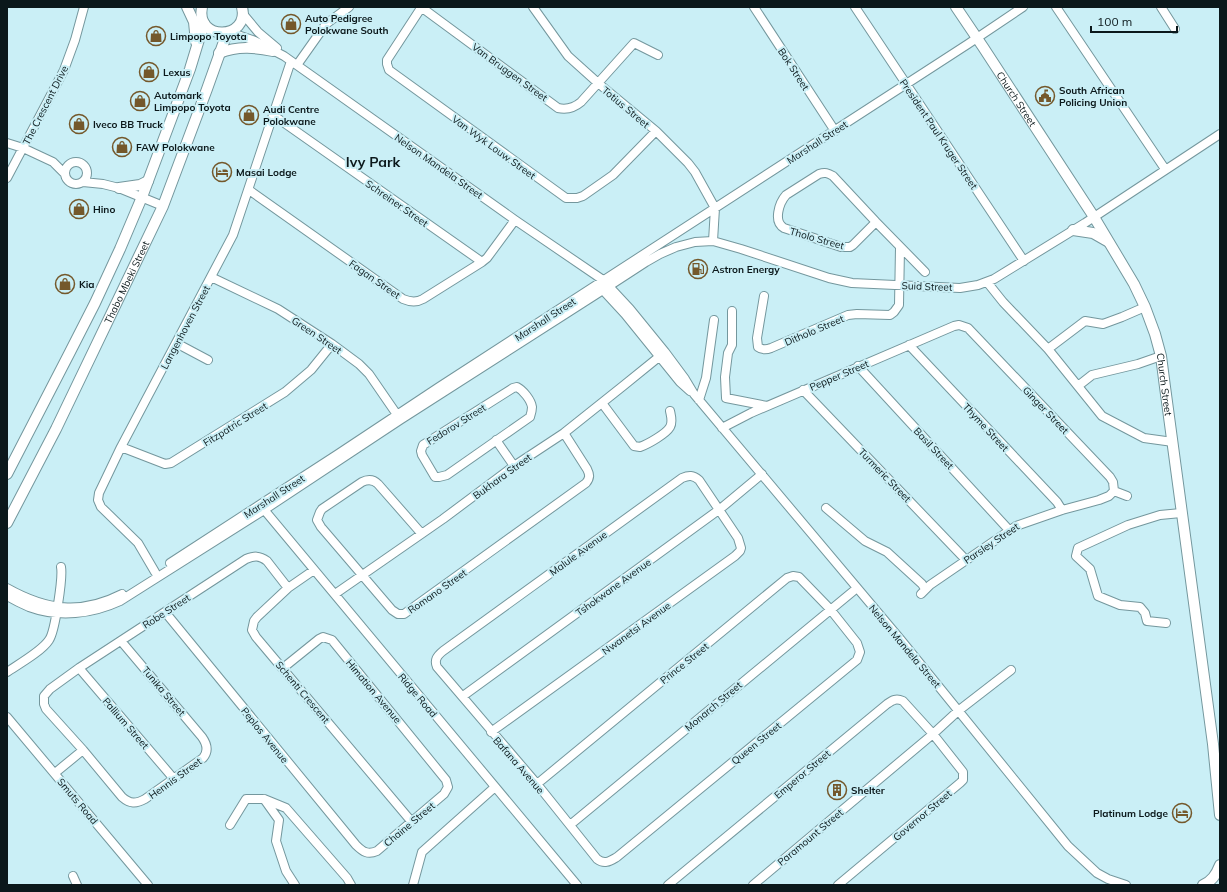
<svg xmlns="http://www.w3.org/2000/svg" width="1227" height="892" font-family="Mulish,sans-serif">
<rect width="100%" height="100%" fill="#caeff6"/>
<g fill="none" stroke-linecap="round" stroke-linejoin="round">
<defs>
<path id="minor" d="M421 7 558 108C567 110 574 108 581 102L634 43 658 55
M533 7 568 56 598 83 656 131 688 163 695 172 715 208 713 241
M754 7 835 131
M855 7 1024 261
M1056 7 1165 169
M1161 7 1175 29
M421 8 387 60V64L389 70 566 198H577L583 196 613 175 656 131
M243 14 258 32 277 48
M229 32 255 41 284 56 515 220 603 280 630 309 665 352 685 379 694 394 901 640 1068 846 1097 873 1108 879 1126 885
M297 65 326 24 349 7
M273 115 482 262
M7 143 23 148 53 162 65 174
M65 173a11 11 0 1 1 22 0a11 11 0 1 1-22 0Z
M7 178 64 70 75 40 84 7
M83 182 103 184 119 188 163 206
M249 190 403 299C410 302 416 303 423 299L482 262 487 258 515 220
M876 222 853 245 850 247H841L784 228C773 222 779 203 786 195L819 174C825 172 828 173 833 176L876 222 925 272
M211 277 278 309 332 344 359 364 369 374 400 419
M987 282 1003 302 1048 349
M601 288 625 314 680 382 690 391
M764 296 757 338 758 347C762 350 766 350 771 348L848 315 857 314 890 315 894 312 899 305 900 248
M1145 307 1122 317 1103 324 1085 321 1048 349 1102 416 1144 438 1173 442
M732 311V345L728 353 725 377 726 398 767 406
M176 343 208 360
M909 345 1057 502 1062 510
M858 366 1009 530
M1078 386 1092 375 1138 364 1161 356
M517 387C523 390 531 400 532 407 532 410 531 414 530 417L447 475 439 477H435L422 455 421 451 423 445 513 388Z
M803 390 966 560
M699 400 706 378 714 320
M602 403 634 446 640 447C648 444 666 434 670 427 673 422 671 416 670 411
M722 428 751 413 954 326 959 325 968 328 1110 477 1113 482 1114 491
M496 440 514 466
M121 447 165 464 171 463 285 392 311 370 332 344
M1114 491 1127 496
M261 506 577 885
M826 508 865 541 887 552 922 584 925 589
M421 533 378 484C373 479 368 479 362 482L322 509 320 512 317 520 321 527 392 610 398 614H404L586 483C590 478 590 475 587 469L564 433
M170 563 338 454 439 387 968 44 1023 7
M314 570 288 588 257 617 254 621 252 630 256 637 411 821
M155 572 138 543 101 507 98 500 99 493 121 447 233 235 291 61
M7 588C46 610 81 615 122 594
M335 594 443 519 514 466 564 433 623 386 665 352
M921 594 930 585 1016 526 1062 510 1099 500 1109 496 1114 491
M7 596C14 600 22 604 29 607 59 618 92 614 120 601L264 510 400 420 603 290 646 262 660 254 676 247 695 242 713 241 741 249 829 278 852 283 960 288 978 285 994 279 1085 223 1220 134
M165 612 356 845C363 852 368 855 377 851L444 794 448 787 446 780 332 640 323 637 319 639 283 668
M1166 623 1147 621 1145 613 1140 607 1120 605 1098 596 1090 569 1076 556 1078 548 1128 525 1160 515 1181 513
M121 641 202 737C207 744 209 751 203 758L145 799C136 804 130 804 122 797L83 750 46 709 44 704V696L50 689 79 668 246 559C254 556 259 555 267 561L288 588
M79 668 174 779
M7 672C19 664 42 651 49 640 55 632 63 577 61 567
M463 696 720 509 762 474
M7 717 148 885
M491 732 735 556 740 551 741 548 738 538 699 480C693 475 689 475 682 478L443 651C437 656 434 660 437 667L537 784 597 859C605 865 610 861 617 857L857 660 860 652 857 643 830 609 799 577 793 576 787 578 537 784
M55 773 83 750
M264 799 279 820 276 841 286 871 295 885
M230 825 246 799H264L286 808 347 878 351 885
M570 825 857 588
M73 876 77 885
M413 885 422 852 495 787
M668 885 887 704C893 700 896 698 903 701L933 734 963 772V780L960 783 838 885
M753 885 933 734 958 711 1011 670"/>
<g id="major">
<path d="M187 7 194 22 196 42"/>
<path d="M202 7C195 42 250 40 242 7"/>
<path id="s1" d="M956 7 983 47 1094 217 1134 284 1145 307 1155 334 1161 356 1165 387 1213 744 1220 815"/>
<path d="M219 53C238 46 254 47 273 51"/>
<path d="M119 188 140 185 148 181"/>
<path d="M1073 230 1093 233 1107 241"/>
<path d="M7 474 70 352 95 303 120 249 142 197 190 69 204 23"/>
<path id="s2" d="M7 523 56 429 163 206 207 89 227 33"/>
<path d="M1203 885C1212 881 1216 875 1220 865"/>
</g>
</defs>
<!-- minor casing -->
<use href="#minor" stroke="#74979d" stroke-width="10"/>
<!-- major casing -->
<use href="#major" stroke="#74979d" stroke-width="12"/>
<!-- minor -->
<use href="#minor" stroke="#fff" stroke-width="8"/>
<!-- major -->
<use href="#major" stroke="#fff" stroke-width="10"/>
</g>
<!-- icons -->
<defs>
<symbol id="shop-ring" viewBox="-11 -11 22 22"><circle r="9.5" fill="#caeff6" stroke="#74582b" stroke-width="1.5"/><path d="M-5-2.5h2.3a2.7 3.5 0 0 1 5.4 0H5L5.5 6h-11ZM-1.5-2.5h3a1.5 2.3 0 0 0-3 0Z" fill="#74582b"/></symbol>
<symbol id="civic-ring" viewBox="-11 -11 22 22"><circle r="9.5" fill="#caeff6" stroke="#74582b" stroke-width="1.5"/><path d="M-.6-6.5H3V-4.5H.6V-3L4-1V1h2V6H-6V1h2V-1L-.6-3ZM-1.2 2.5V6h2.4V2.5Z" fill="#74582b"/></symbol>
<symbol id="hotel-ring" viewBox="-11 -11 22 22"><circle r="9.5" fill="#caeff6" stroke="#74582b" stroke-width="1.5"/><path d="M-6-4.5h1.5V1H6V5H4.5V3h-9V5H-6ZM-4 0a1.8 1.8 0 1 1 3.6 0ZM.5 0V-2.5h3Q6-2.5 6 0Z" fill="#74582b"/></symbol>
<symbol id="fuel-ring" viewBox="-11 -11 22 22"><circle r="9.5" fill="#caeff6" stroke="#74582b" stroke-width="1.5"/><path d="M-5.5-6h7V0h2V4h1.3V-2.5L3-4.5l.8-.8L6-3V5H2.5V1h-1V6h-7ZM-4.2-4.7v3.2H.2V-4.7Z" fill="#74582b"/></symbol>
<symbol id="building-ring" viewBox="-11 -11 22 22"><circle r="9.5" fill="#caeff6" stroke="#74582b" stroke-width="1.5"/><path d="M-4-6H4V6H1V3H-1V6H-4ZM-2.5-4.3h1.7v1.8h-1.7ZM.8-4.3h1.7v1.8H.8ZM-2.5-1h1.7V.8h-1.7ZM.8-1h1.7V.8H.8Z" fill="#74582b"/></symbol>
</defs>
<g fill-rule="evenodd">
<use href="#shop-ring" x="280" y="13" width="22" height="22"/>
<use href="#shop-ring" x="145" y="25" width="22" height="22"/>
<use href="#shop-ring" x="138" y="61" width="22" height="22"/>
<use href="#civic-ring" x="1034" y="85" width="22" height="22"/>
<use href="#shop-ring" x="129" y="90" width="22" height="22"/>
<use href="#shop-ring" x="238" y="104" width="22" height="22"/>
<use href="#shop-ring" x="68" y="113" width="22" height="22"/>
<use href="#shop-ring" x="111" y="136" width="22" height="22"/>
<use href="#hotel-ring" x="211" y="161" width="22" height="22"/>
<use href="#shop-ring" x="68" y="198" width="22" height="22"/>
<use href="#fuel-ring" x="687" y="258" width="22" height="22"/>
<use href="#shop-ring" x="54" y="273" width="22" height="22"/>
<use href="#building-ring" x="826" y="779" width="22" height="22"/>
<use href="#hotel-ring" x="1171" y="802" width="22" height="22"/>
</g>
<g text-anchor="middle" stroke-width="4" stroke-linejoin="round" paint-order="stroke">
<!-- poi labels -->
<g font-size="10" font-weight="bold" fill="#0b181b" stroke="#caeff6" text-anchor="start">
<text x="305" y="22">Auto Pedigree<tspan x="305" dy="12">Polokwane South</tspan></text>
<text x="170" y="40">Limpopo Toyota</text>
<text x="163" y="76">Lexus</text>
<text x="1059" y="94">South African<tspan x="1059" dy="12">Policing Union</tspan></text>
<text x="154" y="99">Automark<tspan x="154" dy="12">Limpopo Toyota</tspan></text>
<text x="263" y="113">Audi Centre<tspan x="263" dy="12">Polokwane</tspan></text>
<text x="93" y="128">Iveco BB Truck</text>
<text x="136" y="151">FAW Polokwane</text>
<text x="236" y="176">Masai Lodge</text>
<text x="93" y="213">Hino</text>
<text x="712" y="273">Astron Energy</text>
<text x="79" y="288">Kia</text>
<text x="851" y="794">Shelter</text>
<text x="1168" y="817" text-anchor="end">Platinum Lodge</text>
</g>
<!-- street labels -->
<g font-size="10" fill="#0b181b" stroke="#caeff6">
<text transform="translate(794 69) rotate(57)" y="4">Bok Street</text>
<text transform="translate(510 72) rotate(36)" y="4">Van Bruggen Street</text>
<text dy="4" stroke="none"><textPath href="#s1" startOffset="110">Church Street</textPath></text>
<text transform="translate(45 105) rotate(-63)" y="4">The Crescent Drive</text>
<text transform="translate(626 107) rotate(40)" y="4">Totius Street</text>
<text transform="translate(939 134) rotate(56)" y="4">President Paul Kruger Street</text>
<text transform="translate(817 142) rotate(-33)" y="4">Marshall Street</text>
<text transform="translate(494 147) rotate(36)" y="4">Van Wyk Louw Street</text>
<text transform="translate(439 166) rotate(35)" y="4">Nelson Mandela Street</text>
<text transform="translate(397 203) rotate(35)" y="4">Schreiner Street</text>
<text transform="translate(817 238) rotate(16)" y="4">Tholo Street</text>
<text transform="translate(375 279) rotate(35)" y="4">Fagan Street</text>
<text dy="4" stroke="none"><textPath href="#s2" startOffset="269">Thabo Mbeki Street</textPath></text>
<text transform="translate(927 286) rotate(2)" y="4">Suid Street</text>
<text transform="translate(545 319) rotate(-33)" y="4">Marshall Street</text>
<text transform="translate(185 327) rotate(-62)" y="4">Langenhoven Street</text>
<text transform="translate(814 330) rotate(-23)" y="4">Ditholo Street</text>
<text transform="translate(317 335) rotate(34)" y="4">Green Street</text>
<text transform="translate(839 375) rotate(-23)" y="4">Pepper Street</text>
<text dy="4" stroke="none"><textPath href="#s1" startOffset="435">Church Street</textPath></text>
<text transform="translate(1046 410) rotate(46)" y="4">Ginger Street</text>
<text transform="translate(235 424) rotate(-32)" y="4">Fitzpatric Street</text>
<text transform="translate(456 424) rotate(-32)" y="4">Fedorov Street</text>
<text transform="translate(986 427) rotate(47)" y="4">Thyme Street</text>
<text transform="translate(934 448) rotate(47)" y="4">Basil Street</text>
<text transform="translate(885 475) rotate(46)" y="4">Turmeric Street</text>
<text transform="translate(502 476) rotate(-36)" y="4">Bukhara Street</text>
<text transform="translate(274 496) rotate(-33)" y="4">Marshall Street</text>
<text transform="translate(991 543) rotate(-34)" y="4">Parsley Street</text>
<text transform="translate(578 553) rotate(-36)" y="4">Malule Avenue</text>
<text transform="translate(613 587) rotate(-36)" y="4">Tshokwane Avenue</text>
<text transform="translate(437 591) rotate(-35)" y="4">Romano Street</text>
<text transform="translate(166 611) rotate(-33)" y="4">Robe Street</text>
<text transform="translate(636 628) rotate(-36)" y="4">Nwanetsi Avenue</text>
<text transform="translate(905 646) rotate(50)" y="4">Nelson Mandela Street</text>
<text transform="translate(684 663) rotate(-39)" y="4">Prince Street</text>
<text transform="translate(164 691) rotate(50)" y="4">Tunika Street</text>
<text transform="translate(374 691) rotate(50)" y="4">Himation Avenue</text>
<text transform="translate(303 692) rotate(50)" y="4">Schenti Crescent</text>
<text transform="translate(418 695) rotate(50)" y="4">Ridge Road</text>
<text transform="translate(713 706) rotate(-40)" y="4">Monarch Street</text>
<text transform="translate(126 723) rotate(49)" y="4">Pallium Street</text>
<text transform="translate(265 735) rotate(51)" y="4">Peplos Avenue</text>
<text transform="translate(756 743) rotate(-39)" y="4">Queen Street</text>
<text transform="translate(519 765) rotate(49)" y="4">Bafana Avenue</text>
<text transform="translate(802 774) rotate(-40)" y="4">Emperor Street</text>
<text transform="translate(175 778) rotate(-36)" y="4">Hennis Street</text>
<text transform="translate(78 801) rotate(50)" y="4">Smuts Road</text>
<text transform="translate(922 815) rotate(-40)" y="4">Governor Street</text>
<text transform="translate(409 824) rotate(-40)" y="4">Chaine Street</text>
<text transform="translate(810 837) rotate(-40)" y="4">Paramount Street</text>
</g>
<!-- district labels -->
<g font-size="14" font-weight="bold" fill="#0b181b" stroke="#caeff6">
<text x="373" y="167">Ivy Park</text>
</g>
</g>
<!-- border -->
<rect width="1227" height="892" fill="none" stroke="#0b181b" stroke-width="16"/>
<!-- scale -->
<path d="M1091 26v6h86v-6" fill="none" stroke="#0b181b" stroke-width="2"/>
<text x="1097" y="26" font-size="12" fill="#0b181b" stroke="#caeff6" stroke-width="3" paint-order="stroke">100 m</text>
</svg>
